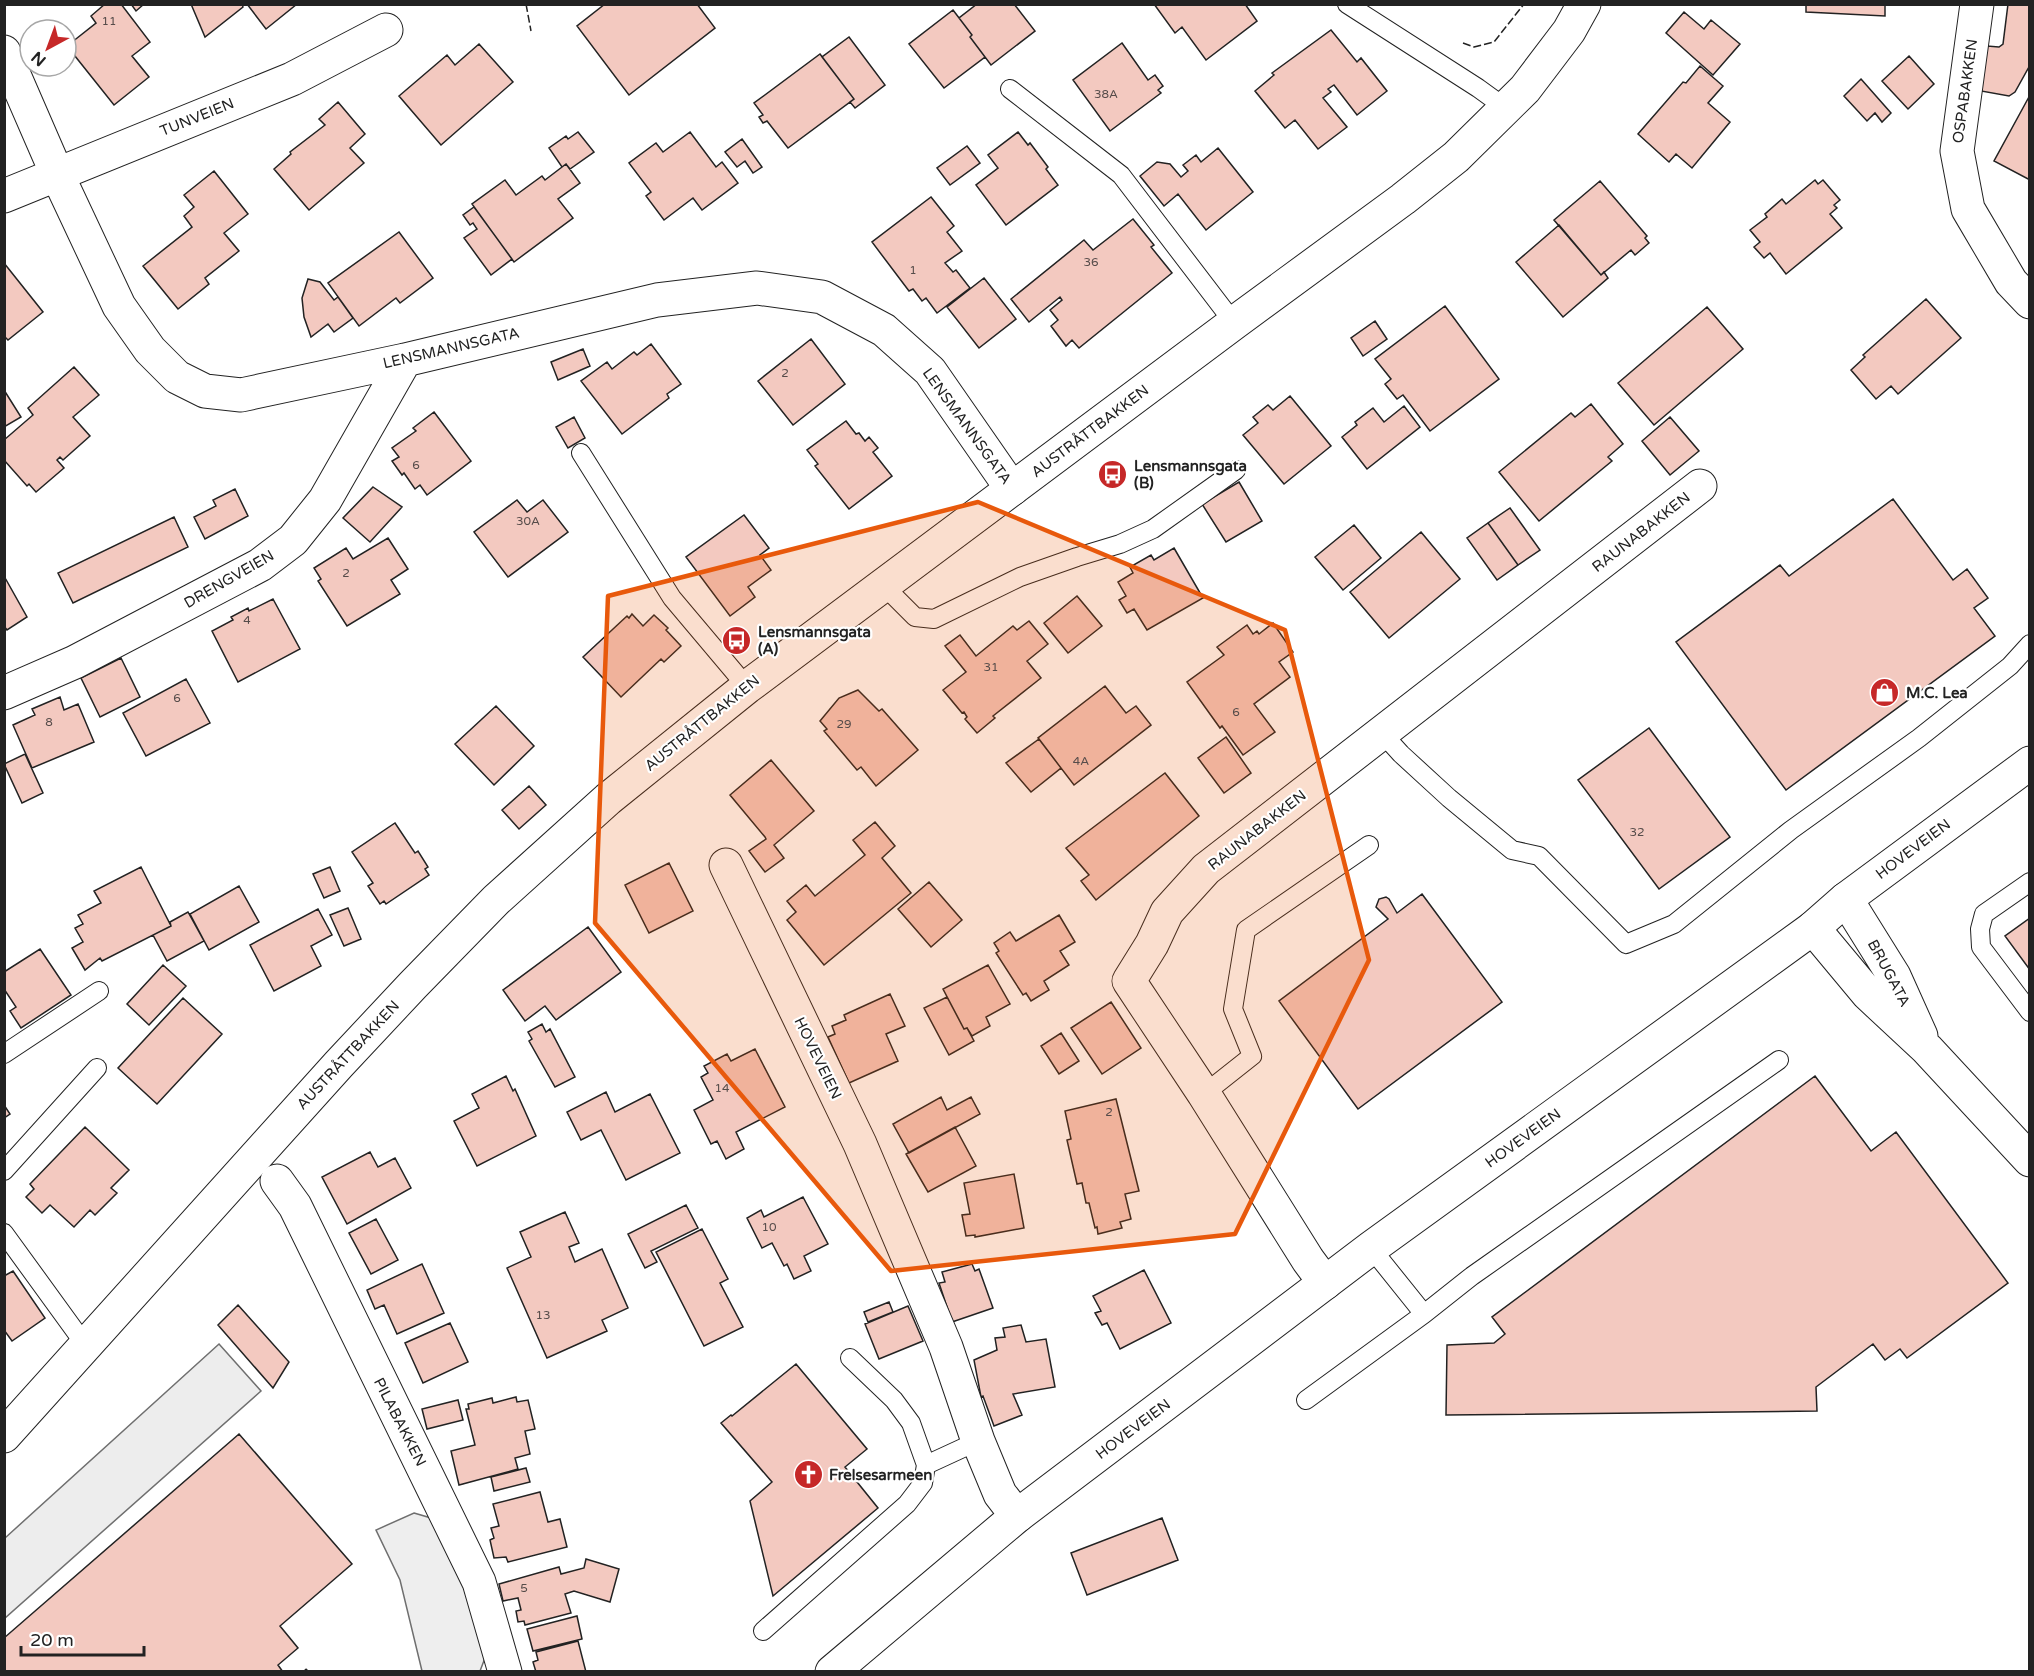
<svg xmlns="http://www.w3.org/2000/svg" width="2034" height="1676" font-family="'Varela Round',sans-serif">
<rect width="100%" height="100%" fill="#fff"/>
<!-- green -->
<path fill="#eee" stroke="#6f6f6f" stroke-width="1.5" d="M414 1513 431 1518 463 1576 485 1658 480 1671H422L400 1580 376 1530Z"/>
<!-- parking -->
<path fill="#ededed" stroke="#6f6f6f" stroke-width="1.5" d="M219 1344 261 1391 5 1618V1538Z"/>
<!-- building -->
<path fill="#f3c9c0" stroke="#222" stroke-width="1.5" d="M105 4H121L150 42 132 56 149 77 114 105 67 46 96 23 91 16Z
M131 4H144L136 11Z
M191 4H242L243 7 205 37Z
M247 4H297L266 29Z
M605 4H697L715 28 629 95 577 26Z
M977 4H1014L1035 31 991 65 970 37 972 35 959 18Z
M1154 4H1245L1257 21 1206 60 1182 27 1175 33Z
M1806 4H1885V16L1806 12Z
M2008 4H2030V65L2015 92 2009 96 1981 91 1987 46 1999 47 2003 44Z
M953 10 972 35 970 37 985 57 944 88 909 44Z
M1684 12 1704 29 1711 20 1740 44 1713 75 1666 33Z
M1331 30 1357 62 1361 58 1387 91 1357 115 1334 85 1328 89 1331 92 1323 98 1347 127 1318 149 1295 120 1285 128 1255 91 1274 75 1272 73Z
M849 37 885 85 855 108 850 102 854 99 822 57Z
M1122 43 1148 80 1155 75 1163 86 1158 90 1161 93 1110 131 1073 80Z
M479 44 513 82 441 145 399 96 447 55 455 65Z
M820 54 854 99 788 148 767 121 763 123 759 117 763 115 754 103Z
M1909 56 1934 84 1908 109 1882 81Z
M1700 66 1723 86 1708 103 1730 122 1692 168 1676 154 1669 162 1638 134 1683 82 1686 83Z
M1861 79 1891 113 1882 122 1875 113 1867 121 1844 96Z
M2030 95V180L1994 161Z
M338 102 365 134 350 148 364 163 309 210 274 169 291 154 290 152 325 125 319 119Z
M578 132 594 152 570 169 566 164 562 167 549 148 566 136 568 139Z
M690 132 716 167 722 162 738 183 702 210 693 198 664 220 646 196 651 192 629 163 656 143 663 152Z
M1018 132 1028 145 1030 143 1048 167 1046 169 1058 185 1006 225 976 185 998 168 988 155Z
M742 139 762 167 753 173 745 161 737 167 725 152Z
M967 146 980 163 950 185 937 168Z
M1218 148 1253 192 1206 230 1178 194 1164 206 1140 176 1157 162 1170 164 1181 177 1188 171 1183 165 1196 155 1201 162Z
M566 164 580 183 558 199 573 218 514 262 472 204 505 180 516 195 542 176 545 180Z
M214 171 248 214 224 233 239 251 205 278 209 284 178 309 143 266 192 227 184 216 194 207 184 195Z
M1815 180 1818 184 1823 180 1840 200 1834 205 1837 208 1830 214 1842 228 1786 274 1770 253 1764 258 1754 247 1760 242 1750 230 1767 217 1765 214 1782 199 1786 204Z
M1600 181 1647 236 1645 238 1649 243 1635 255 1631 250 1601 275 1554 220Z
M931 197 954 226 947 232 962 251 945 263 953 272 956 270 970 288 937 313 926 298 922 301 913 289 909 291 872 242Z
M474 207 512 259 491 275 464 238 477 229 473 223 470 225 463 215Z
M1133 219 1154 245 1151 247 1172 273 1079 348 1072 340 1066 346 1051 326 1058 320 1050 310 1062 300 1060 297 1029 322 1011 299 1084 240 1093 250Z
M1559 225 1601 275 1604 272 1608 278 1563 317 1516 262Z
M399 232 433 278 400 303 396 298 359 326 328 283Z
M4 263 43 312 8 340 4 336Z
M984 278 1016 319 979 348 947 307Z
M308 279 320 282 334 300 338 297 353 318 334 332 328 324 311 337 304 317 302 298Z
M1926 299 1961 338 1898 394 1891 386 1876 399 1851 370 1865 357 1863 355Z
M1445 306 1499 379 1430 431 1403 395 1397 399 1385 384 1391 379 1375 359Z
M1707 307 1743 349 1654 425 1618 383Z
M1375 321 1387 339 1363 356 1351 338Z
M811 339 845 384 793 425 758 381Z
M651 344 681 384 667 394 669 398 622 434 581 381 607 362 612 369 634 352 637 355Z
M583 349 590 366 558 380 551 362Z
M74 367 99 395 73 417 90 436 63 460 60 457 57 460 64 468 36 492 29 484 27 486 4 460V440L33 415 28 408Z
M4 390 21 417 4 427Z
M1290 396 1331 446 1284 484 1243 435 1258 423 1253 417 1268 405 1273 410Z
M1591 404 1623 444 1608 457 1612 461 1539 521 1499 472 1571 413 1575 417Z
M1404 406 1420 427 1367 469 1342 437 1357 425 1355 422 1373 408 1384 422Z
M434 412 471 461 427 495 420 485 415 489 404 473 402 475 392 461 399 457 392 448 416 431 413 428Z
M574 417 585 438 568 448 556 427Z
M1670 417 1699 451 1670 475 1642 441Z
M846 421 856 434 859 433 865 441 869 437 878 448 873 452 892 476 849 509 815 466 818 464 807 450Z
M1239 482 1262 521 1226 542 1202 504Z
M373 487 402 507 370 542 343 518Z
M235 489 248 516 205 539 194 517 216 506 213 500Z
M1893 499 1953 580 1967 569 1988 598 1974 608 1995 636 1786 790 1676 642 1780 565 1789 576Z
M517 500 527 512 543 500 568 532 508 577 474 532Z
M1510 508 1540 550 1518 565 1488 523Z
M744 515 769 548 760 555 771 570 748 587 755 597 730 616 686 557Z
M174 517 188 547 73 603 58 573Z
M1488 523 1518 565 1497 580 1467 538Z
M1354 525 1381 558 1343 590 1315 557Z
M1421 532 1460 579 1389 638 1350 592Z
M388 538 408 569 391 580 400 594 347 626 318 581 321 579 314 568 346 548 353 559Z
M1174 548 1203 598 1147 630 1134 609 1127 613 1119 600 1126 596 1118 582 1133 573 1130 567 1151 555 1154 560Z
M4 576 27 617 7 630 4 626Z
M1077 596 1102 626 1068 653 1044 623Z
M273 599 300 649 238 682 212 631 233 620 231 617 248 608 249 611Z
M632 614 643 626 654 615 668 628 666 630 681 646 664 662 661 659 621 697 583 657 627 616 629 618Z
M1029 621 1048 644 1027 661 1041 678 993 716 995 718 977 733 965 719 967 717 964 712 962 713 943 690 966 672 945 646 960 635 976 656 1013 626 1017 630Z
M1273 623 1293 652 1279 662 1290 677 1254 704 1275 732 1243 755 1222 726 1220 728 1187 682 1224 655 1217 647 1247 625 1253 634 1257 631 1259 634Z
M121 658 140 697 100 717 81 678Z
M186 679 210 723 146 756 123 713Z
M1105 686 1126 713 1136 706 1151 725 1074 785 1038 738Z
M858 690 879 711 882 709 918 750 876 786 861 767 857 770 824 731 827 729 820 721 839 698Z
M60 697 64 710 78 704 94 742 32 768 13 725 35 715 32 709Z
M496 706 534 746 494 785 455 744Z
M1649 728 1730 837 1659 889 1578 780Z
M1226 737 1251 773 1224 793 1198 758Z
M1039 739 1061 768 1031 792 1006 763Z
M25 754 43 793 22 803 4 764Z
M771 760 814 811 774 845 784 858 765 872 749 851 766 839 765 837 730 795Z
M1165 773 1199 816 1096 900 1081 881 1089 875 1066 848Z
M529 786 546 805 519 829 502 810Z
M875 822 895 846 882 858 911 893 824 965 787 920 796 912 787 901 806 885 815 896 865 855 853 840Z
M395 823 415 853 418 851 428 867 425 869 429 875 386 904 384 901 380 904 368 886 373 883 352 852Z
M669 863 693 911 649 933 625 885Z
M141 867 171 926 102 961 100 958 85 970 72 948 83 942 75 928 83 924 78 915 101 903 94 891Z
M330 867 340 891 324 898 313 874Z
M929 882 962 920 931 947 898 909Z
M239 886 259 922 209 950 190 914Z
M1422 894 1502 1002 1358 1109 1279 1001 1388 919 1376 907 1379 899 1386 897 1389 899 1397 913Z
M348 908 361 939 344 946 330 915Z
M318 909 332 935 311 946 321 966 274 991 250 945Z
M188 912 204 941 167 961 153 935 171 926 170 922Z
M1059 915 1075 942 1060 951 1069 965 1044 981 1049 990 1031 1001 1026 993 1023 995 996 953 999 951 994 943 1010 932 1016 941Z
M2030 918V970L2005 936Z
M588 927 621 972 556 1020 545 1006 525 1021 503 990Z
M40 949 71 995 21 1028 10 1011 16 1007 4 989V972Z
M163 965 186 986 149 1025 127 1004Z
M988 965 1010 1004 986 1017 990 1026 972 1036 967 1028 964 1029 943 989Z
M890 994 905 1026 886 1034 898 1061 849 1083 828 1037 835 1034 832 1026 846 1020 844 1015Z
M947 997 964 1029 967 1028 974 1041 949 1055 924 1008Z
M183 998 222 1034 157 1104 118 1068Z
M1111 1002 1141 1048 1102 1074 1071 1028Z
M542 1024 546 1032 550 1029 575 1077 555 1087 529 1041 532 1039 528 1032Z
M1061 1033 1079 1061 1059 1074 1041 1046Z
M755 1049 785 1107 736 1132 744 1149 726 1159 717 1141 711 1144 694 1110 713 1100 701 1077 708 1073 704 1066 727 1054 731 1061Z
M506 1076 513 1091 515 1089 536 1136 477 1166 454 1121 479 1108 472 1094Z
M1815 1076 1871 1151 1896 1132 2008 1283 1907 1358 1900 1349 1885 1360 1873 1344 1816 1387 1817 1411 1446 1415 1447 1345 1494 1343 1505 1334 1492 1317Z
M606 1092 615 1112 650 1094 680 1153 626 1180 601 1130 581 1140 567 1112Z
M941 1097 947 1110 971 1097 980 1114 909 1153 893 1124Z
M1116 1099 1139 1191 1125 1194 1131 1219 1120 1222 1122 1228 1098 1234 1097 1227 1095 1228 1089 1203H1086L1082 1183 1077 1184 1067 1140 1071 1139 1065 1111Z
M4 1105 10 1114 4 1118Z
M85 1127 129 1170 111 1188 117 1193 95 1215 90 1210 74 1227 50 1205 42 1213 26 1197 34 1189 30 1184Z
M955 1127 976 1166 928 1192 906 1154Z
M370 1152 378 1167 395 1158 411 1188 347 1224 322 1177Z
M1014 1174 1024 1228 975 1237V1235L966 1236 962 1215 970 1214 964 1183Z
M803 1197 828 1244 804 1256 811 1271 794 1279 787 1264 784 1266 772 1243 762 1248 747 1218 761 1210 764 1217Z
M686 1205 698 1228 651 1251 657 1262 645 1268 628 1234Z
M565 1212 579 1243 569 1247 575 1262 602 1249 628 1308 602 1320 607 1331 547 1358 507 1268 531 1257 520 1232Z
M376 1219 398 1260 371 1274 349 1233Z
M702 1229 728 1279 720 1283 743 1327 704 1346 656 1252Z
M422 1264 444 1313 397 1334 384 1305 375 1309 367 1290Z
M972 1264 975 1271 979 1269 993 1308 952 1322 939 1283 945 1282 942 1272Z
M1144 1270 1171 1323 1120 1349 1107 1323 1102 1325 1095 1313 1101 1311 1093 1296Z
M13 1271 45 1318 12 1341 4 1330V1276Z
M889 1302 893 1312 868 1322 864 1312Z
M238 1305 289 1362 273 1388 218 1325Z
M908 1306 923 1341 879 1359 865 1324Z
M450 1323 468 1362 423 1383 405 1343Z
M1021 1325 1026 1342 1046 1339 1055 1387 1013 1394 1022 1415 994 1426 983 1396 981 1397 974 1360 997 1350 995 1338 1005 1337 1003 1328Z
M796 1364 867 1449 845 1467 878 1508 773 1596 750 1501 772 1482 721 1423 731 1415 732 1416Z
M516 1397 517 1402 528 1400 535 1429 525 1431 530 1454 515 1458 518 1469 459 1485 451 1451 475 1445 466 1409H469L468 1404 492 1398 493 1403Z
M458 1400 463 1420 427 1429 422 1409Z
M239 1434 352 1564 280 1626 298 1648 278 1665 283 1672H4V1638Z
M526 1468 530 1482 494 1491 491 1477Z
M540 1492 548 1522 560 1519 567 1547 508 1562 506 1557 494 1558 490 1540 494 1538 491 1528 499 1526 493 1504Z
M1162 1518 1178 1560 1087 1595 1071 1553Z
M586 1559 619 1569 610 1602 574 1591 565 1594 571 1613 525 1625 524 1621 518 1622 516 1611 521 1610 518 1598 503 1601 499 1584 559 1567 561 1574 584 1568Z
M577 1616 582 1639 533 1651 527 1629Z
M578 1641 586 1672H536L533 1662 538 1660 536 1652Z"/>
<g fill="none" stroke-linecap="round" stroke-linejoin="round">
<defs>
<path id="service" d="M1347 4 1478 88 1507 109
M1010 89 1121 175 1234 323
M581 453 672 598 747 687
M883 585 915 617 934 619 1020 577 1077 557 1120 544 1153 529 1236 470
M1382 733 1401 754 1449 798 1512 850 1539 856 1626 944 1674 924 1791 830 1919 738 2010 666 2030 644
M2030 882 1984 914 1980 929 1981 947 2030 1012
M4 1054 99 991
M1204 1094 1252 1056 1233 1009 1246 930 1369 845
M4 1171 97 1068
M4 1233 86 1346
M1371 1248 1424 1314 1472 1276 1779 1060
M850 1358 894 1400 911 1423 926 1465 978 1441
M1306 1400 1424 1314
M763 1631 907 1504 923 1483 926 1465"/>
<path id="minor" d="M1977 4 1957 151 1968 209 2011 282 2030 302
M4 52 57 174 119 306 150 350 177 377 205 391 241 395 405 360 657 300 757 288 822 297 884 330 930 371 1012 489
M4 196 292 79 386 30
M4 693 75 662 260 565 293 540 325 500 405 360
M726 865 860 1144 946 1347 978 1441 1000 1494 1017 1516
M277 1181 295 1206 479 1582 505 1672
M1325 1283 1308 1260 1204 1094 1129 981 1152 944 1167 912 1206 869 1700 486"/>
<path id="tertiary" d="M1846 899 1894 976 1921 1036
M1813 928 1868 994 1927 1049 2030 1160"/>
<path id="secondary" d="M832 1672 1017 1516 1371 1248 1813 928 1846 899 2030 763"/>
<path id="primary" d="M4 1436 339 1064 413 985 496 900 608 799 747 687 1234 323 1403 199 1456 157 1525 89 1569 31 1584 4"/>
</defs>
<!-- service casing -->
<use href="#service" stroke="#222" stroke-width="20"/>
<!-- minor casing -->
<use href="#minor" stroke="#222" stroke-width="35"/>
<!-- tertiary casing -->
<use href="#tertiary" stroke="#222" stroke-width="35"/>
<!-- secondary casing -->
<use href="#secondary" stroke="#222" stroke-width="35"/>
<!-- primary casing -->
<use href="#primary" stroke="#222" stroke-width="35"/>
<!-- service -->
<use href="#service" stroke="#fff" stroke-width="18"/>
<!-- minor -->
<use href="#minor" stroke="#fff" stroke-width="33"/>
<!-- tertiary -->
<use href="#tertiary" stroke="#fff" stroke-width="33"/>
<!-- secondary -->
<use href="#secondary" stroke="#fff" stroke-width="33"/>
<!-- primary -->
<use href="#primary" stroke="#fff" stroke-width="33"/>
<!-- fence -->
<path stroke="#222" stroke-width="1.5" stroke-dasharray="8 3" stroke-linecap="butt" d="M526 4 531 31
M1463 43 1474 47 1494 42 1524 4"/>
<!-- wall -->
<path stroke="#222" stroke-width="3" d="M306 1670 307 1672"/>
</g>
<!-- marked area -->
<path fill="#e8590c" fill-opacity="0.2" stroke="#e8590c" stroke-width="4.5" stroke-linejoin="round" d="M978 502 1285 630 1369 960 1235 1234 891 1271 595 923 608 596Z"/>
<!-- icons -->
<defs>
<symbol id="bus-disc" viewBox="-11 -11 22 22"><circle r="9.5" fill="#c62828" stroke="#fff"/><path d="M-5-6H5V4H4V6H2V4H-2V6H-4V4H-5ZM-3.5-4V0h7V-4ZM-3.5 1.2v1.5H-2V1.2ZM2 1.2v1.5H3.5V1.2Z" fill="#fff"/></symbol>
<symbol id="shop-disc" viewBox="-11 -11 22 22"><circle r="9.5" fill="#c62828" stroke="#fff"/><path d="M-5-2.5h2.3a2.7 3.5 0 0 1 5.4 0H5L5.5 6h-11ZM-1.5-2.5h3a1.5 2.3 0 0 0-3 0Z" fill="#fff"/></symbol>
<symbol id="church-disc" viewBox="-11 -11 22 22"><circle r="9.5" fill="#c62828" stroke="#fff"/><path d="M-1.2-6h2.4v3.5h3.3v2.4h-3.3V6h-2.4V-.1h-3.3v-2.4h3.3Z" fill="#fff"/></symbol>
</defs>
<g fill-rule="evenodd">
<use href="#bus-disc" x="1096" y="458" width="33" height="33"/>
<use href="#bus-disc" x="720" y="624" width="33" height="33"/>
<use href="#shop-disc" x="1868" y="676" width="33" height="33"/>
<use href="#church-disc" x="792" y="1458" width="33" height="33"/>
</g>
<g text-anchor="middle" stroke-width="4.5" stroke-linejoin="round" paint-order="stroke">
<!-- number labels -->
<g font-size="12" fill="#564c4a">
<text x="109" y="25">11</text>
<text x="1106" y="98">38A</text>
<text x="1091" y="266">36</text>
<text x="913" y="274">1</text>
<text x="785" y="377">2</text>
<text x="416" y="469">6</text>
<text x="528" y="525">30A</text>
<text x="346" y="577">2</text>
<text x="247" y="624">4</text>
<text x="991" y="671">31</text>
<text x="177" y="702">6</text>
<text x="1236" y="716">6</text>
<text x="49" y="726">8</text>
<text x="844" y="728">29</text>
<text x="1081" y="765">4A</text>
<text x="1637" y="836">32</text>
<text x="722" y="1092">14</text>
<text x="1109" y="1116">2</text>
<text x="769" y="1231">10</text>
<text x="543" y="1319">13</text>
<text x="524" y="1592">5</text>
</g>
<!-- street labels -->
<g font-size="15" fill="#222" stroke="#fff">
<text transform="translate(1965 91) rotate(-82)" y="5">OSPABAKKEN</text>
<text transform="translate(197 117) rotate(-22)" y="5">TUNVEIEN</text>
<text transform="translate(451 348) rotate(-13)" y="5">LENSMANNSGATA</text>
<text transform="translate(967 426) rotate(54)" y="5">LENSMANNSGATA</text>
<text transform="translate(1090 431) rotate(-37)" y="5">AUSTRÅTTBAKKEN</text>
<text transform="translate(1641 532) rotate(-38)" y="5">RAUNABAKKEN</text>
<text transform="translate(229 579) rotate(-30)" y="5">DRENGVEIEN</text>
<text transform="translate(702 723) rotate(-39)" y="5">AUSTRÅTTBAKKEN</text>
<text transform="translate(1257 830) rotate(-38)" y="5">RAUNABAKKEN</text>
<text transform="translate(1913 849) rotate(-37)" y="5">HOVEVEIEN</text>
<text transform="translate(1889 973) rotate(62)" y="5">BRUGATA</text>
<text transform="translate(348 1055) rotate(-47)" y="5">AUSTRÅTTBAKKEN</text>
<text transform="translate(818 1058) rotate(64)" y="5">HOVEVEIEN</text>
<text transform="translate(1523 1138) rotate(-36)" y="5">HOVEVEIEN</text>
<text transform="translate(400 1422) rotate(63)" y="5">PILABAKKEN</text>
<text transform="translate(1133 1429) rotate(-37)" y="5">HOVEVEIEN</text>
</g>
<!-- poi labels -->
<g font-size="15" font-weight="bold" fill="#222" stroke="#fff" text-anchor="start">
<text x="1134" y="471">Lensmannsgata<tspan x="1134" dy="17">(B)</tspan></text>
<text x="758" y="637">Lensmannsgata<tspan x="758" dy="17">(A)</tspan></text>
<text x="1906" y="698">M.C. Lea</text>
<text x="829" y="1480">Frelsesarmeen</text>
</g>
</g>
<!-- border -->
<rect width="2034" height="1676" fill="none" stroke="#222222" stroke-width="12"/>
<!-- north arrow -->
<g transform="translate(48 48) rotate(221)"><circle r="28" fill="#ffffff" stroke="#a7a7a7" stroke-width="1.5"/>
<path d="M0-4.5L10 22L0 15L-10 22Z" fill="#c62828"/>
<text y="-9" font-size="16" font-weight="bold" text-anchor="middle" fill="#222222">N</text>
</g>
<!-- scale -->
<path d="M21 1646v9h123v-9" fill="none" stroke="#222222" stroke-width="3"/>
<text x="30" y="1646" font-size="18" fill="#222222" stroke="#ffffff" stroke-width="4.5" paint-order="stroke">20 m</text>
</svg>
